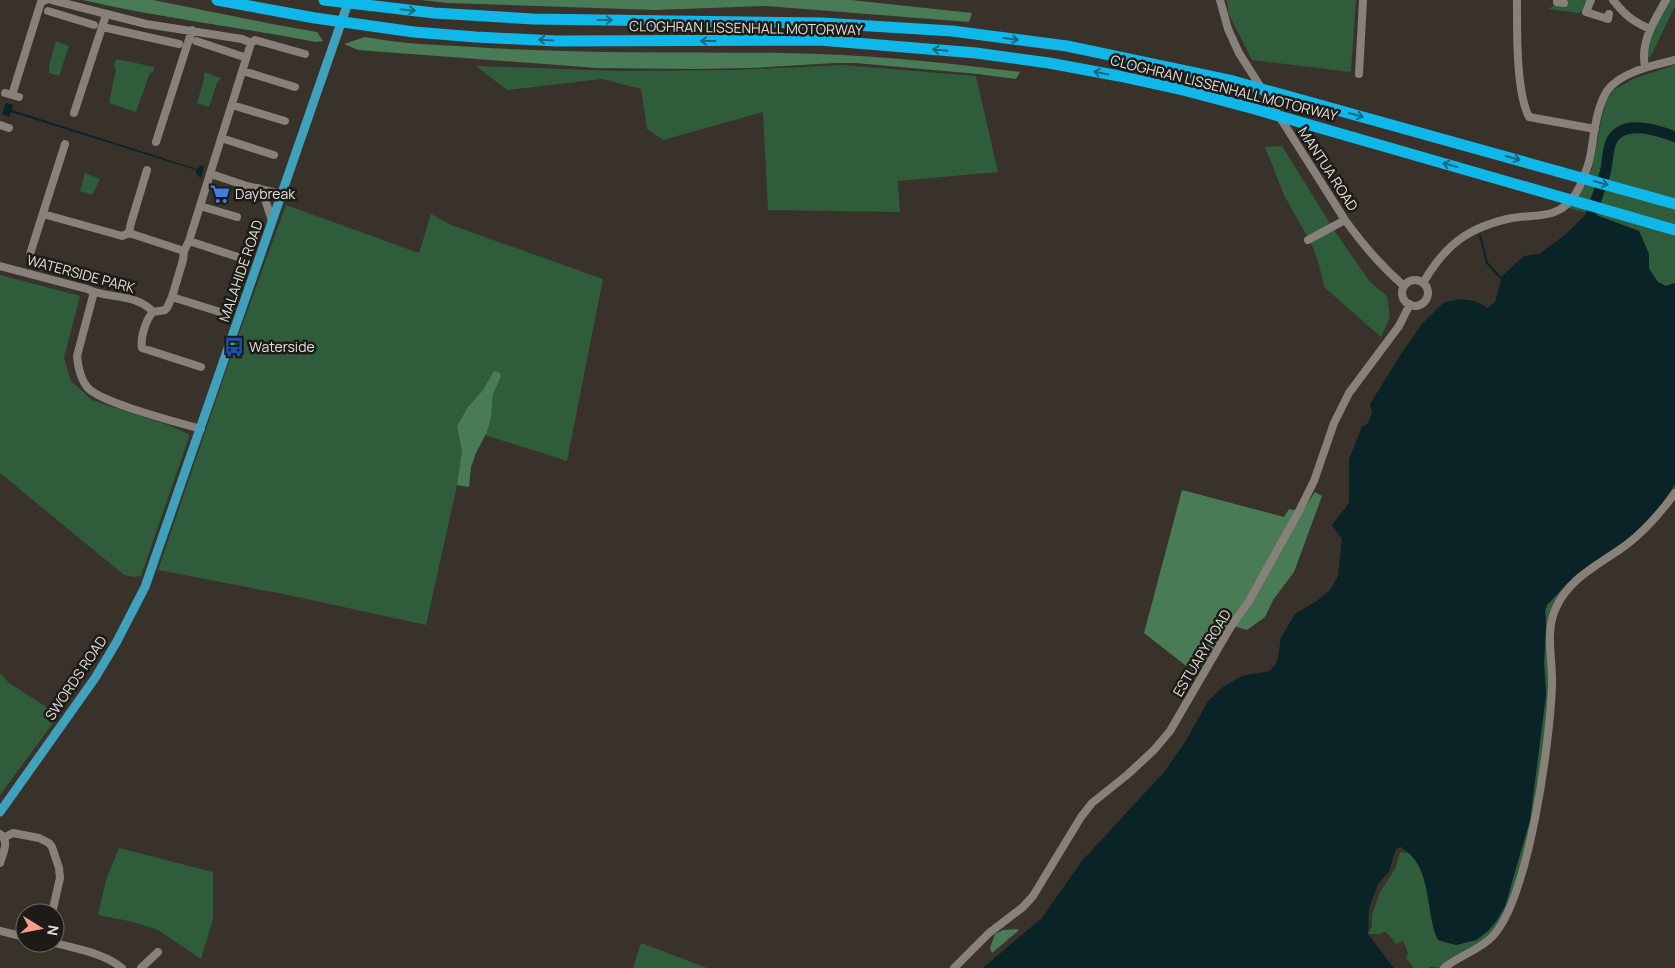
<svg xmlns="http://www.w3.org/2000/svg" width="1675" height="968" font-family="Manrope,sans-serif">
<rect width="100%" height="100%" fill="#38322b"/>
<!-- green -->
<path fill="#2f5c3b" d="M1227 0H1356L1351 72 1252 60 1228 13Z
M1568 0H1587L1584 9 1579 13 1548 9 1555 5 1566 6Z
M1669 0H1675V6L1651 56 1648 58C1646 38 1660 17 1669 0Z
M56 41 69 46 59 76 49 73V65Z
M116 59 155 67 153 72 150 73 136 112 109 103 116 69 114 66Z
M843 65 976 76 998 172 898 181 900 212 768 210 763 112 663 140 647 129 641 89 602 79 507 90 476 66 619 71 734 70Z
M1675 65V283L1666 286 1658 282 1649 269V254L1639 231 1591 214 1569 208 1592 169 1601 121 1606 101 1614 90 1633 79Z
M204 72 221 78 217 83 209 107 197 103 204 79Z
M1282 146 1336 233 1370 282 1387 296 1390 317 1381 337 1324 287 1319 264 1312 245 1285 197 1265 147Z
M85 173 100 179 92 195 80 191Z
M286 205 419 253 431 214 451 225 603 279 567 461 466 429 457 485 426 625 288 595 158 570 232 353Z
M0 275 80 296 64 358 71 381 92 400 171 426 188 434 189 437 141 576 133 577 124 575 0 473Z
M1675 484C1675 495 1669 501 1662 509 1651 522 1640 534 1627 544 1598 567 1557 582 1551 624 1548 644 1553 664 1552 684 1552 699 1549 714 1548 729 1543 781 1534 832 1518 882 1514 895 1510 912 1502 924 1495 935 1486 942 1475 950L1471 947 1447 961 1439 968 1430 966 1429 968H1414L1406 958 1408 953 1403 941 1396 944 1387 933 1384 932 1381 934H1368L1372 926V915L1380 892 1395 869 1400 852C1402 852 1405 852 1408 853 1429 863 1429 921 1438 940L1456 945 1476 940 1488 931 1497 920 1505 906 1530 820 1546 694 1544 664 1546 623 1545 611 1547 605C1558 594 1568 581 1580 572 1590 564 1601 558 1612 551 1642 532 1657 513 1675 484Z
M0 673 9 683 59 715 0 795Z
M119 848 213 872V919L201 959 158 930 129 921 98 915 106 880Z
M641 943 707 968H633Z"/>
<!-- forest -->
<path fill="#487b56" d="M83 0H153L272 24 317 32 323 41 316 42C239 27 160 18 83 0Z
M421 0H851L972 13 969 22 766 6 655 10 447 3Z
M365 37C401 44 438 45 474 47 577 54 680 52 783 53 863 54 941 62 1020 72L1016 79 978 74 855 63H836L749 68 693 69 597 68 358 50 344 44Z
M494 371 500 373 501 376 493 394 491 418 487 432 476 453 471 467 469 487 457 485 462 451 457 426 468 407 483 390Z
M1182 490 1284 517 1289 509 1302 512 1315 492 1322 496 1294 572 1273 600 1265 617 1247 630 1229 625 1205 662 1194 672 1144 633Z
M1018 929V931L992 953 990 948 995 934 1003 930Z"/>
<!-- water -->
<path fill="#092326" d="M6 103 13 105 12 110 197 169 200 166H204L201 178 197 175 196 170 11 112 9 117 2 114Z
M1588 212 1639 231 1649 254V269L1658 282 1666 286 1675 283V484C1657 513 1642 532 1612 551 1601 558 1590 564 1580 572 1568 581 1558 594 1547 605L1545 611 1546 623 1544 664 1546 694 1530 820 1505 906 1497 920 1488 931 1476 940 1456 945 1438 940C1424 911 1434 867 1401 847L1396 849 1389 871 1378 884 1369 908 1368 934 1394 968H983L1042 918 1081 862 1165 771 1187 739 1208 701 1223 687 1242 676 1270 671 1277 662 1281 638 1295 614 1318 600 1330 590 1338 576 1342 539 1332 525 1349 503V459L1362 427 1368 423 1372 413 1370 404 1401 354 1422 324 1443 303 1459 299 1475 301 1488 308 1495 302 1502 276 1524 256 1539 254 1565 235Z"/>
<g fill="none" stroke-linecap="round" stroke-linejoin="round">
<!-- stream -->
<path stroke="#092326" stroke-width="2" d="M1480 235 1487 263 1502 279"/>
<!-- river -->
<path stroke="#092326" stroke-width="11" d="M1591 214C1596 200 1601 186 1605 173 1608 163 1607 151 1611 142 1622 118 1658 130 1675 137"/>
<!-- minor -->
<path stroke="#878179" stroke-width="8" d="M52 0 146 24 242 39 251 43
M1220 0 1228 29 1239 53 1345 220C1363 245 1381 266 1404 286
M1517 0C1517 30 1516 92 1529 117L1595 129
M1557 0V2L1564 3
M1591 0 1586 12 1608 19 1609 14
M1613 0C1625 15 1632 21 1650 29
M48 11 94 25
M107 28 179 44
M196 41 241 56
M1645 67C1640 42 1654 21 1666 0
M243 71 295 87
M1359 74 1363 0
M5 93 19 97
M12 95 41 2 46 0
M232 105 285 121
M74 113 106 15
M0 125 9 128
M221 138 274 155
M156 142 192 30
M211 174 247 186 282 194
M258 188 265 199 272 221
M200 206 237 217
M43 214 115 234 122 236 129 233 131 223 147 170
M129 233 184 251
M1308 240 1345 220
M189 241 241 258
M30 254 65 144
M0 266 87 289C107 299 137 293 153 312
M1402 293a13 13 0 1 1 26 0a13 13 0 1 1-26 0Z
M1423 283C1445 245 1468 227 1512 218 1534 214 1555 220 1572 199 1579 191 1583 179 1587 168 1592 155 1592 141 1595 127 1597 115 1600 102 1607 91 1620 72 1654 65 1675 60
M94 292 77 356C78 367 80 379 88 388 102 403 177 422 201 429
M172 297 220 312
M201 367 142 348C140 338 146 319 153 312L165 310 167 308 172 297 183 260 184 251 189 241 251 43 255 40 305 54
M0 834C10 841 3 853 0 863
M5 837 13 833 39 838 49 843 52 847 59 868 60 878 52 913
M0 931 25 937
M55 943C77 949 104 953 122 968
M141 968 158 952
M954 968 989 933 1023 907 1033 896 1081 817 1092 803 1127 775 1154 750 1170 731 1230 628 1249 601 1299 511 1314 481 1334 423 1349 393 1399 326 1410 304
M1444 968C1459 956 1479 950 1492 937 1529 899 1550 741 1552 686 1553 661 1545 634 1555 610 1568 578 1599 565 1626 545 1645 531 1661 512 1675 493"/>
<!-- major -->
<path stroke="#40a1bc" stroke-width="9" d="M0 812 95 678 116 643 145 587 349 0"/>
<!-- highway -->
<path stroke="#10b7e9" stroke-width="11" d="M217 0 315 18 414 32 476 37 556 41 819 40 976 53 1049 63 1119 76 1183 90 1251 108 1675 230
M324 0 434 13 533 19 822 23 952 31 1067 46 1233 81 1675 204"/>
</g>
<!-- one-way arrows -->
<defs><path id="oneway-shaft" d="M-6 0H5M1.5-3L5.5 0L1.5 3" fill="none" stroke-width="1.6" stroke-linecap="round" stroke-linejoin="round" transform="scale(1.25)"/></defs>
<g stroke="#166980">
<use href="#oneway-shaft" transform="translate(408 10) rotate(6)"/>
<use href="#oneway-shaft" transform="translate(605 20)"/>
<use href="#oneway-shaft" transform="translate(1011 39) rotate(7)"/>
<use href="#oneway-shaft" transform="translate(546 40) rotate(-177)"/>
<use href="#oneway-shaft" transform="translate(708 41) rotate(180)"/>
<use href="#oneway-shaft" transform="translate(940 50) rotate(-174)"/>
<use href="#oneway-shaft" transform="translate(1101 73) rotate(-169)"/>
<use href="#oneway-shaft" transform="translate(1356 115) rotate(16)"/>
<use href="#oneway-shaft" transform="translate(1513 158) rotate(16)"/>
<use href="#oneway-shaft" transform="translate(1450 165) rotate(-164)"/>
<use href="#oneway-shaft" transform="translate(1601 183) rotate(16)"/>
</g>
<!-- icons -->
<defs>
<symbol id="supermarket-bare" viewBox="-9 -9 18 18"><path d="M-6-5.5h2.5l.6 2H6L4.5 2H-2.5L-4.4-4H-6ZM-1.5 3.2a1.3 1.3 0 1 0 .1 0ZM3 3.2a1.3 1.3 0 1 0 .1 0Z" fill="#3f7fe0" stroke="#1d1b17" stroke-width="2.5" paint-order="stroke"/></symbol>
<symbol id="bus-bare" viewBox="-9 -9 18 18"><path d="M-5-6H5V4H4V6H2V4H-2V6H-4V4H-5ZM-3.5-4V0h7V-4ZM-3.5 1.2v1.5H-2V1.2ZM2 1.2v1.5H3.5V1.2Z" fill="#1a4fb4" stroke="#1d1b17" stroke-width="2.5" paint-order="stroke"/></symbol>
</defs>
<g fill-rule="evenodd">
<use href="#supermarket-bare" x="206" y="180" width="28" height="28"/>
<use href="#bus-bare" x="220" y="333" width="28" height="28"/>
</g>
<g text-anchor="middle" stroke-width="5" stroke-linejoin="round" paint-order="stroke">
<!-- street labels -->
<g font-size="14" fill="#e2dfda" stroke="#1d1b17">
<text transform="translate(746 28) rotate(1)" y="5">CLOGHRAN LISSENHALL MOTORWAY</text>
<text transform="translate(1224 88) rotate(14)" y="5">CLOGHRAN LISSENHALL MOTORWAY</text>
<text transform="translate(1328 169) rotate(57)" y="5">MANTUA ROAD</text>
<text transform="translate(241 271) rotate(-71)" y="5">MALAHIDE ROAD</text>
<text transform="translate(81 274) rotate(15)" y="5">WATERSIDE PARK</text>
<text transform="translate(1202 653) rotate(-59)" y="5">ESTUARY ROAD</text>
<text transform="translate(76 678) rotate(-56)" y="5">SWORDS ROAD</text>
</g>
<!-- poi labels -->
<g font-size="14" fill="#e2dfda" stroke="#1d1b17" text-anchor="start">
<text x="235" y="199">Daybreak</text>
<text x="249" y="352">Waterside</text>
</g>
</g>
<!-- north arrow -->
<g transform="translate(40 928) rotate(100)"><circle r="24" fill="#1d1b17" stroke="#6c6965"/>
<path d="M0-4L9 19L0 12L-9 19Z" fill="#f49e86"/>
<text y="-8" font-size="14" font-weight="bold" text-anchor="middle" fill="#e2dfda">N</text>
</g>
</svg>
